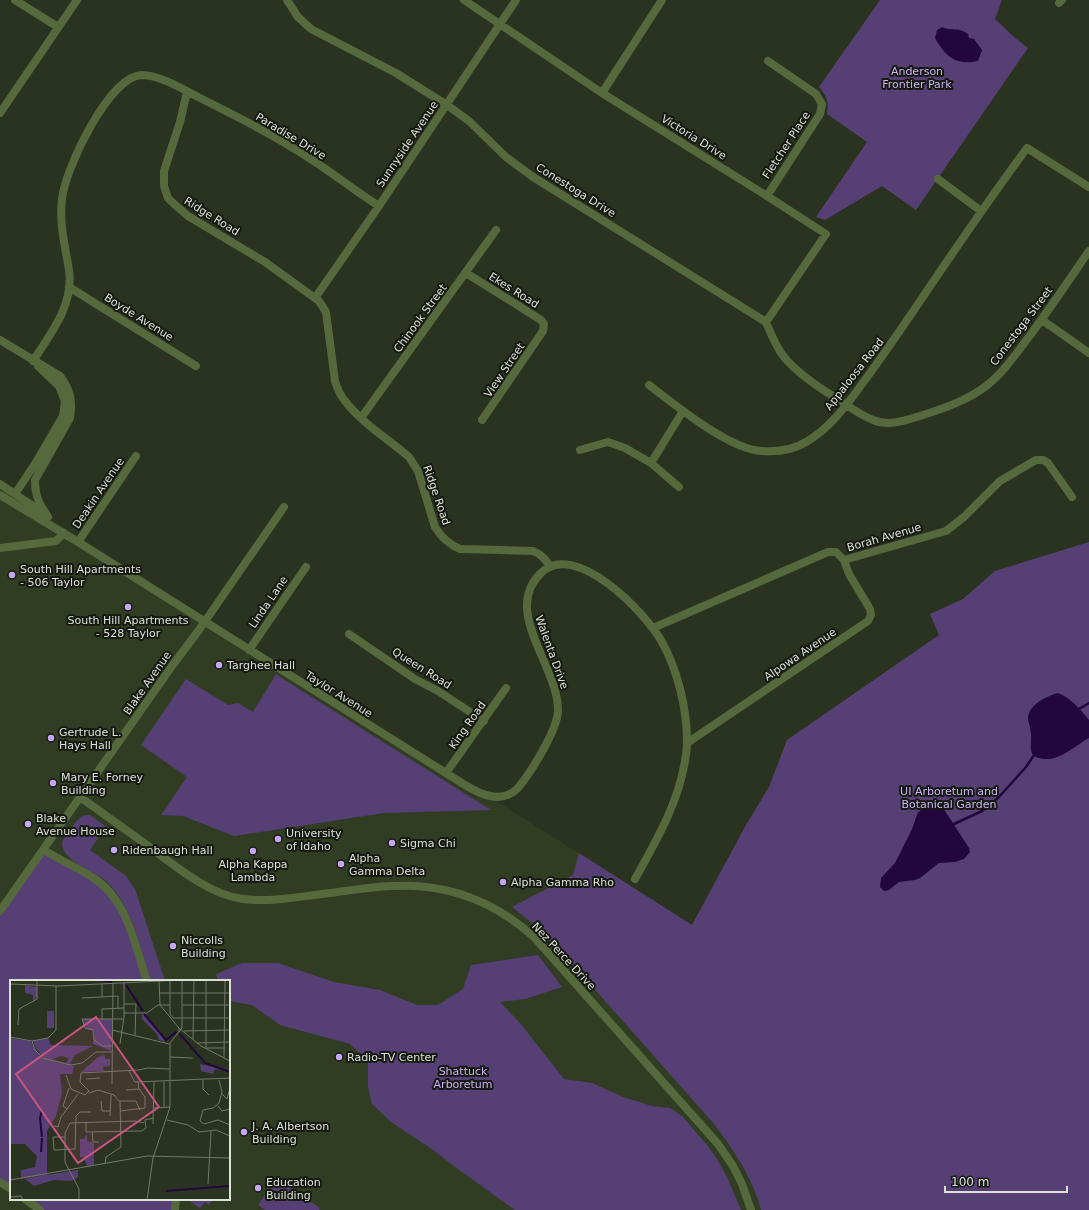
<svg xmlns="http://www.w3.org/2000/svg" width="1089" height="1210" font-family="'DejaVu Sans',sans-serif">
<rect width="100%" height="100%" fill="#2a3320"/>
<!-- built -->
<path fill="#313d23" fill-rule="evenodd" d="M0 487 692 925 746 825 769 787 787 740 939 635 930 614 963 599 995 571 1089 542V1210H0ZM11 981H229V1199H11Z"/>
<!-- green -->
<path fill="#563f74" d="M880 0H1002L995 19 1014 37 1028 48 916 210 882 186 825 220 816 217 867 142 827 114C829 101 827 97 819 87Z
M1089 542V1210H761C753 1178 734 1151 715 1125L583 976 535 925 512 907 573 875 579 853 692 925 746 825 769 787 787 740 939 635 930 614 963 599 995 571Z
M276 674 280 677 491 810 384 813 234 836 183 816 161 815 187 777 141 745 186 679 228 705 238 703 253 712Z
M90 815 111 830 110 833 104 829 90 850 126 876 135 889 165 981H151C140 948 132 905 106 881 93 870 61 861 62 842 66 836 77 818 83 816 85 815 87 815 90 815Z
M44 850 93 877 118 902 147 981H11V1189L0 1182V911Z
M538 955 562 987 525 999 500 1002 520 1023 564 1079 592 1083 623 1097 652 1106 670 1108 682 1116 707 1145 717 1159 727 1177 741 1210H515L462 1172 429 1147 391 1122 372 1104 368 1087V1060L350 1044 280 1025 252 1005 229 1001V981H218L216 974 242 963H278L334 982 380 990 417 1005H438L463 989 471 965Z
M275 1181 283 1183 320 1208 319 1210H265L258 1205Z
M25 1199H176L175 1210H40Z
M190 1199H213L209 1205 205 1202 200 1208 191 1202Z"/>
<!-- water -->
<path fill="#23073c" d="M942 27C952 32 957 26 968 34L969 38 974 39 982 50 978 61C956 66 945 56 935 38L937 30Z
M1058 693C1070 697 1081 710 1089 720V738C1076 745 1061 760 1045 759 1026 758 1032 747 1031 735 1031 729 1028 722 1028 717 1030 704 1047 696 1058 693Z
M935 800H938L969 848 970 852 964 859 955 862 939 863 920 878 915 880 899 882 889 890 884 891 880 887 881 878 895 863 912 829 918 812Z"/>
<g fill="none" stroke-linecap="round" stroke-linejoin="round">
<!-- stream -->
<path stroke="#23073c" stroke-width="2.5" d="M1079 709 1089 703
M954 824 982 811 998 798 1026 767 1034 755"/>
<!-- minor -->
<path stroke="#55693d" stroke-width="8" d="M15 0 58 27
M287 0 298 17 311 29 396 73 447 105 469 121 506 157 533 177 766 322C771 334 776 347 784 357 798 374 818 387 836 398 848 406 860 415 873 420 890 427 906 420 923 415 945 408 968 400 986 386 1003 373 1015 355 1028 338 1049 310 1069 280 1089 251
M464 0 602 93 767 196 826 234 766 322
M1059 3 1062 0
M187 92 180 122 164 171V186L168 198 174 204 188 216 265 262 319 301 326 312 335 381C337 388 340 395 345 401 362 423 388 439 409 457L418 471 435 527C441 537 448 544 460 549L533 551C541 554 545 559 550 566
M602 93 662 0
M0 113 77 0
M938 179 981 211
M767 196 820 114 822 104 816 94 768 61
M466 273 541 320 544 324 543 331 482 420
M69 287 196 366
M315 298 379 206 516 0
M1042 320 1089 353
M0 340 60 376C70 389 73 401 70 418L35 480C35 497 39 503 48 517
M33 361C51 333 74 305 69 270 65 245 59 225 62 199 65 169 109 76 142 75 159 75 183 89 198 97 236 116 274 135 309 158 333 173 355 191 379 206
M649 385C675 405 730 450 762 451 777 452 793 450 806 442 829 429 847 405 862 384 880 360 897 335 914 310 951 255 988 201 1027 148L1089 187
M361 418 496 230
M580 450 608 442 625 448 651 463 679 487
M651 463 683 411
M0 484 45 514
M15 494 35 464 63 416 65 401 59 386 38 366
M0 495 78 542 446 773C467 786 496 810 518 788 531 772 557 731 558 711 559 667 501 611 541 573 575 539 646 613 662 642 678 671 687 709 687 742 687 748 686 755 685 761 678 804 656 841 635 879
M78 542 136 456
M0 548 56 541 64 533
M653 628 828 552H836L844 560 946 531 964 517 1000 481 1036 460H1043L1048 463 1072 497
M349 634 415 679 438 691 484 721
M249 650 306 567
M687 743 868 621 871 615 870 609 849 574 844 560
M446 773 506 688
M80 797C102 813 125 829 147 845 174 865 209 895 243 899 267 902 292 898 315 895 341 892 367 887 393 886 447 883 495 902 534 937L718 1144 733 1166 742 1184 751 1210
M44 850C59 860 77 867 92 877 128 899 134 944 147 981
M0 911 172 666 199 630 284 507
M0 1182 11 1189
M25 1199 40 1210
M175 1210 176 1199"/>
</g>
<!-- markers -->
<g fill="#c5a6f1" stroke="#151911" stroke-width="1.5">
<circle cx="12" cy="575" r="4"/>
<circle cx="128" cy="607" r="4"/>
<circle cx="219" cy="665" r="4"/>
<circle cx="51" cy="738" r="4"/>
<circle cx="53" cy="783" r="4"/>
<circle cx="28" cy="824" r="4"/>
<circle cx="278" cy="839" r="4"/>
<circle cx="392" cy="843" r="4"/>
<circle cx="114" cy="850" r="4"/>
<circle cx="253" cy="851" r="4"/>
<circle cx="341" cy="864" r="4"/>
<circle cx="503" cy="882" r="4"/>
<circle cx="173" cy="946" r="4"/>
<circle cx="339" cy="1057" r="4"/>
<circle cx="244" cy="1132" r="4"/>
<circle cx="258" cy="1188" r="4"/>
</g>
<g text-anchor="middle" stroke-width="4" stroke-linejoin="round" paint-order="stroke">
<!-- park labels -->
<g font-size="11" fill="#ccb0f5" stroke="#151911">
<text x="917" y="75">Anderson<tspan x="917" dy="13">Frontier Park</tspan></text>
<text x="949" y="795">UI Arboretum and<tspan x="949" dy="13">Botanical Garden</tspan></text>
<text x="463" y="1075">Shattuck<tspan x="463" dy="13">Arboretum</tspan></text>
</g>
<!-- street labels -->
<g font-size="11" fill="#dbe1d5" stroke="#151911">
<text transform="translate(291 136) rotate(31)" y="4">Paradise Drive</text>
<text transform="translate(694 137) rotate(32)" y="4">Victoria Drive</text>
<text transform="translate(407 144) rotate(-56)" y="4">Sunnyside Avenue</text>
<text transform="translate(786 145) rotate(-57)" y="4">Fletcher Place</text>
<text transform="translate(576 190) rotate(32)" y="4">Conestoga Drive</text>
<text transform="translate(212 216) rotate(32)" y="4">Ridge Road</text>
<text transform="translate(514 290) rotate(32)" y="4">Ekes Road</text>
<text transform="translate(139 317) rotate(32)" y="4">Boyde Avenue</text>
<text transform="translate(420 318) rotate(-54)" y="4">Chinook Street</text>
<text transform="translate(1021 326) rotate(-53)" y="4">Conestoga Street</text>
<text transform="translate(504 370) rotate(-56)" y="4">View Street</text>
<text transform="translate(854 374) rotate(-52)" y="4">Appaloosa Road</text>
<text transform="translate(98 493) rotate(-56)" y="4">Deakin Avenue</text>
<text transform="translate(437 495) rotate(71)" y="4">Ridge Road</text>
<text transform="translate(884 537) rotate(-16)" y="4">Borah Avenue</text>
<text transform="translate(268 602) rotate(-56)" y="4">Linda Lane</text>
<text transform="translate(552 652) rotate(70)" y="4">Walenta Drive</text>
<text transform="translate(800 654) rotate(-34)" y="4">Alpowa Avenue</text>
<text transform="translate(422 668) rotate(32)" y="4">Queen Road</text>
<text transform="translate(147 683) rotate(-55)" y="4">Blake Avenue</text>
<text transform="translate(339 694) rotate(32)" y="4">Taylor Avenue</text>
<text transform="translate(467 725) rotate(-55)" y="4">King Road</text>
<text transform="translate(564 956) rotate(47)" y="4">Nez Perce Drive</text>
</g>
<!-- poi labels -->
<g font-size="11" fill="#dbe1d5" stroke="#151911" text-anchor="start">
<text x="20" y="573">South Hill Apartments<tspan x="20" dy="13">- 506 Taylor</tspan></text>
<text x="128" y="624" text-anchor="middle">South Hill Apartments<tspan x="128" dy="13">- 528 Taylor</tspan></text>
<text x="227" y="669">Targhee Hall</text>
<text x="59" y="736">Gertrude L.<tspan x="59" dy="13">Hays Hall</tspan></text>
<text x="61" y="781">Mary E. Forney<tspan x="61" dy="13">Building</tspan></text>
<text x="36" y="822">Blake<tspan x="36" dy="13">Avenue House</tspan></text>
<text x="286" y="837">University<tspan x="286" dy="13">of Idaho</tspan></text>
<text x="400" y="847">Sigma Chi</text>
<text x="122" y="854">Ridenbaugh Hall</text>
<text x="349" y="862">Alpha<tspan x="349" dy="13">Gamma Delta</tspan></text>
<text x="253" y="868" text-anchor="middle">Alpha Kappa<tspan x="253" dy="13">Lambda</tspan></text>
<text x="511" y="886">Alpha Gamma Rho</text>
<text x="181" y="944">Niccolls<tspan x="181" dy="13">Building</tspan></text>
<text x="347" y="1061">Radio-TV Center</text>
<text x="252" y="1130">J. A. Albertson<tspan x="252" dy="13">Building</tspan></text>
<text x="266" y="1186">Education<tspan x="266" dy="13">Building</tspan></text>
</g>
</g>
<!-- overview -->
<g transform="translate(10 980)">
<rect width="220" height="220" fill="#2a3320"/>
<path d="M15 5 27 7V16L23 22V15L15 13ZM37 31H44V48H37ZM132 34H135L156 62 149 60 147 54 132 39ZM72 39H103L101 71 83 64 84 51 77 49ZM0 58 20 61 31 77 64 86 62 94H50L52 113 46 136 37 151V195L68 190V197L61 201 44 200 24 206 15 199 29 196 11 199V190L25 187 27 176 15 164H0ZM38 58 41 65 83 66 65 75 60 84 56 83 59 78 51 76 41 80 32 76 26 69 23 61ZM95 75V79H100V86L93 87 94 91 71 92 88 77ZM190 84 203 87 214 91 205 89 203 94 191 91ZM77 153V161L84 163V185L77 187 74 177H70V159H74Z" fill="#563f74"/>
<path fill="none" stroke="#23073c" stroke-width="2" d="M89 0 102 2M116 5 133 31M134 34 156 60 166 52M169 53 195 83 220 92M32 157 30 138 32 130M31 172 32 158M156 211 220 206"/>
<path fill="none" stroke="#717968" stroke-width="1" d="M149 0 150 25 169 48V52M160 1V34M0 4 48 6 172 0M92 4V17M149 13H220M72 18 108 16V28M114 24H126L125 55M173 25H220M114 33H137L148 25H160M160 34 163 38H220M92 39V29L114 28M8 45 9 29 27 19V0M169 48 191 66 220 81M102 50 159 64M174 51 220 50M0 57 22 61M183 59 184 0M22 61 25 70 33 78 61 85 72 83 86 72H102M22 61 38 58 46 50V6M187 63 220 62M110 64 114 37V3M102 66H93L84 60 83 50 75 48 72 39H113M197 68H215M196 69V0M160 77 183 78M214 78 215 0M129 90 137 88 159 89M119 91 125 102 220 98M56 95 61 109 75 115 79 111 70 102 71 93 129 90M76 99 90 98M193 100V109L199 115M209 100 212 112 209 123 203 128 193 130 190 141 194 144 208 140 220 145M154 101V127M102 104 103 3M116 110 129 109M79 113 88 110 104 115 109 121H126L130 130M212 114 217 119 220 108M91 121 92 131H100M208 126 212 131 220 129M143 128 160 127M57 129 53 126 59 108M110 131 135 128V117L129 109 128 102M100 136 101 115M157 140 178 145 189 152 206 150 220 156M76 143V152L132 151 136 148 135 140 143 138M143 144 144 101M44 146 48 147 51 137 68 114M82 152 83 162H89M55 157H43L44 170 65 169 66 136 70 132H81M95 184 96 177 111 167 110 121M0 200 137 176 220 178M198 204 201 151M0 217 11 216 13 220M69 220V209L55 182V153L60 143 125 141 134 143M137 220 143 178 160 127V63L172 48V0"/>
<path fill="#ca5480" fill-opacity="0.15" stroke="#ca5480" stroke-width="2" d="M86 37 149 127 68 183 6 94Z"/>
<rect width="220" height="220" fill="none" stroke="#dbe1d5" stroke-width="2"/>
</g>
<!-- scale -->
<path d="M945 1186v6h122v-6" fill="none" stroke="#dbe1d5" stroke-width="2"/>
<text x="951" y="1186" font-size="12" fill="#dbe1d5" stroke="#151911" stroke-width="3" paint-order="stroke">100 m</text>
</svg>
